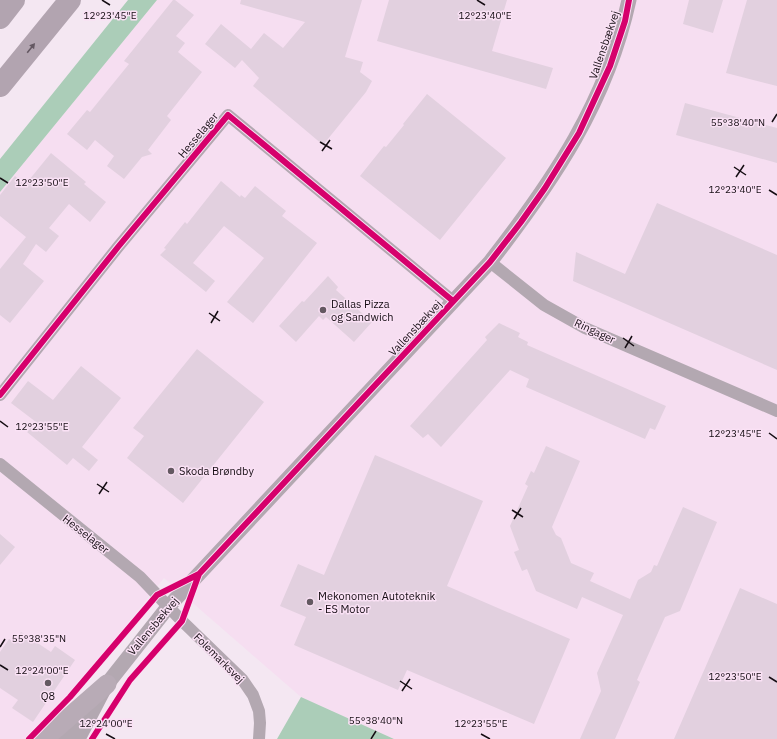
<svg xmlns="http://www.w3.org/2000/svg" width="777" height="739" font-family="'IBM Plex Sans',sans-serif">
<rect width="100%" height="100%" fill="#f4e7f2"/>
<!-- built -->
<path fill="#f6def1" d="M157 0H777V739H394L301 697 164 578 35 739H0V192Z"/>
<!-- forest -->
<path fill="#abcdb8" d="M128 0H157L0 192V159Z
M301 697 394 739H277Z"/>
<!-- building -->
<path fill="#e2d0df" d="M173 0H175L194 15 176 36 185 43 178 52 202 72 167 116 171 120 148 150 152 154 142 157 124 179 107 166 114 156 95 140 87 150 67 134 87 110 90 112 129 64 124 61Z
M241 0H362L345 57 363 62 360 72 372 81 366 92 323 145 253 86 259 78 242 60 235 68 205 44 221 24 251 49 264 33 283 48 305 22 240 4Z
M389 0H507L492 51 553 68 546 89 377 41Z
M689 0H723L713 33 683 24Z
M747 0H777V86L726 73Z
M427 94 506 158 440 240 360 176 384 146 386 147 404 125 403 124Z
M685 103 777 128V163L676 135Z
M51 153 86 182 84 184 106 202 90 222 69 204 49 228 59 236 46 252 36 244 23 264 44 281 10 323 0 315V269L26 237 0 216V195L15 176 25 185Z
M221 181 240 197 241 195 245 198 255 186 286 211 282 216 317 243 253 323 227 302 264 258 224 226 193 263 215 281 206 292 160 255 166 249 164 248 185 222 187 224Z
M657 203 777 255V370L573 281 576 252 625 274Z
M328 276 338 287 336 290 372 322 354 342 326 317 323 320 319 316 296 342 279 326 302 301 304 302Z
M499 323 520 333 518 337 528 342 527 345 666 406 655 430 650 428 645 439 526 387 529 379 510 370 441 447 428 434 423 438 410 426 487 340 485 337Z
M197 349 264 402 183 503 127 458 144 436 133 428Z
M81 366 121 398 82 447 98 460 89 471 73 458 67 465 27 432 36 422 11 403 28 381 53 400Z
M546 446 580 461 552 527 556 535 561 538 571 563 594 573 590 581 630 599 638 580 651 572 654 565 657 566 683 507 717 522 680 611 665 617 637 680 640 682 615 739H580L601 691 597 673 623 615 582 597 577 609 536 591 527 569 522 571 514 552 519 550 510 526 528 486 525 484 531 471 534 473Z
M375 455 483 501 447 586 570 639 534 724 407 670 398 690 294 645 306 617 280 606 298 564 324 575Z
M0 534 15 547 0 565Z
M740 588 777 604V739H674Z
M21 632 51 652 55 646 75 660 33 722 12 708 18 700 0 688V652L9 639 14 642Z"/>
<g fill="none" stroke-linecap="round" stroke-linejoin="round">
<!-- minor -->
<path stroke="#b3a8b1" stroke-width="12" d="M490 262 544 305 585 328 777 411
M0 395 118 247 228 115 453 301
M0 464 140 577 182 621 242 679 253 695 259 711 260 723 259 739"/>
<!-- tertiary -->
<path stroke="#b3a8b1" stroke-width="15" d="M100 693 168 607 490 262C553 181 607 102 629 0
M61 739 80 715
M78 739 104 689"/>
<!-- primary -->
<path stroke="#b8abb6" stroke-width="19" d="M44 739 107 684"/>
<!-- motorway -->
<path stroke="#b2a4b0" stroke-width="22" d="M0 18 14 0
M0 86 70 0"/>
<defs>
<path id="cycleway" d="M0 395 118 247 228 115 453 301
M29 739 70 697 157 595 199 574 490 262 521 222 545 188 579 133 610 66 625 21 629 0
M92 739 130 680 182 621 199 574"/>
</defs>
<!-- cycleway casing -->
<use href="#cycleway" stroke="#fae1f5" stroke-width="8"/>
<!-- cycleway -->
<use href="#cycleway" stroke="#d6006c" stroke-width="6"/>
</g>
<!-- one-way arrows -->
<defs><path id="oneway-solid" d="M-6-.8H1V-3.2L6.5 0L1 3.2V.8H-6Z"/></defs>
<use fill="#645862" href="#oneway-solid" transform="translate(31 48) rotate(-51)"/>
<!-- ticks -->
<path fill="none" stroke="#150d13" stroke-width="1.5" d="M102 0 110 5M477 0 485 5M772 122 777 114M320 142 332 149M322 151 330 140M734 167 746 175M736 177 744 165M0 178 8 183M769 190 777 195M209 313 220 321M211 323 218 311M623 338 634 346M625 348 632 336M0 421 8 427M769 433 777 439M97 484 109 492M99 494 107 482M512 510 523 517M514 519 521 508M0 647 5 639M0 665 8 670M769 677 777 682M400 681 412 689M402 691 410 679M106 734 115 739M481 734 490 739M371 739 376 731"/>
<!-- markers -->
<g fill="#635961" stroke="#fae1f5" stroke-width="1.5">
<circle cx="323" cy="310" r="4"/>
<circle cx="171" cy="471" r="4"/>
<circle cx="310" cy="602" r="4"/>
<circle cx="48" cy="683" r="4"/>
</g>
<g text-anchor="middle" stroke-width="3" stroke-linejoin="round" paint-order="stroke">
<!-- street labels -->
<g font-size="11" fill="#150d13" stroke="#fae1f5">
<text transform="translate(604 45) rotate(-71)" y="4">Vallensbækvej</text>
<text transform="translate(198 135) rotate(-50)" y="4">Hesselager</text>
<text transform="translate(415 328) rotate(-47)" y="4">Vallensbækvej</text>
<text transform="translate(595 331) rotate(25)" y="4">Ringager</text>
<text transform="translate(86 534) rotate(38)" y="4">Hesselager</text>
<text transform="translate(153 626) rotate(-50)" y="4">Vallensbækvej</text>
<text transform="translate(219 658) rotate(45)" y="4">Folemarksvej</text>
</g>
<!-- poi labels -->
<g font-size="11" fill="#150d13" stroke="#fae1f5" text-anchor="start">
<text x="331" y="308">Dallas Pizza<tspan x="331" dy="13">og Sandwich</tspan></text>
<text x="179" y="475">Skoda Brøndby</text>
<text x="318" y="600">Mekonomen Autoteknik<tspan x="318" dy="13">- ES Motor</tspan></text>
<text x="48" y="700" text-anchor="middle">Q8</text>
</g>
</g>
<g font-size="10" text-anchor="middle" fill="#150d13" stroke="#fae1f5" stroke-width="3" stroke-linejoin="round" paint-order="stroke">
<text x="110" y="19">12°23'45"E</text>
<text x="485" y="19">12°23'40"E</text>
<text x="738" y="126">55°38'40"N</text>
<text x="42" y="186">12°23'50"E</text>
<text x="735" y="193">12°23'40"E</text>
<text x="42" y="430">12°23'55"E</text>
<text x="735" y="437">12°23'45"E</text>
<text x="39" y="642">55°38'35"N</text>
<text x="42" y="674">12°24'00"E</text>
<text x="735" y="680">12°23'50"E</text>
<text x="376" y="724">55°38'40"N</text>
<text x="106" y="727">12°24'00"E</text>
<text x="481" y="727">12°23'55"E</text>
</g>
</svg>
